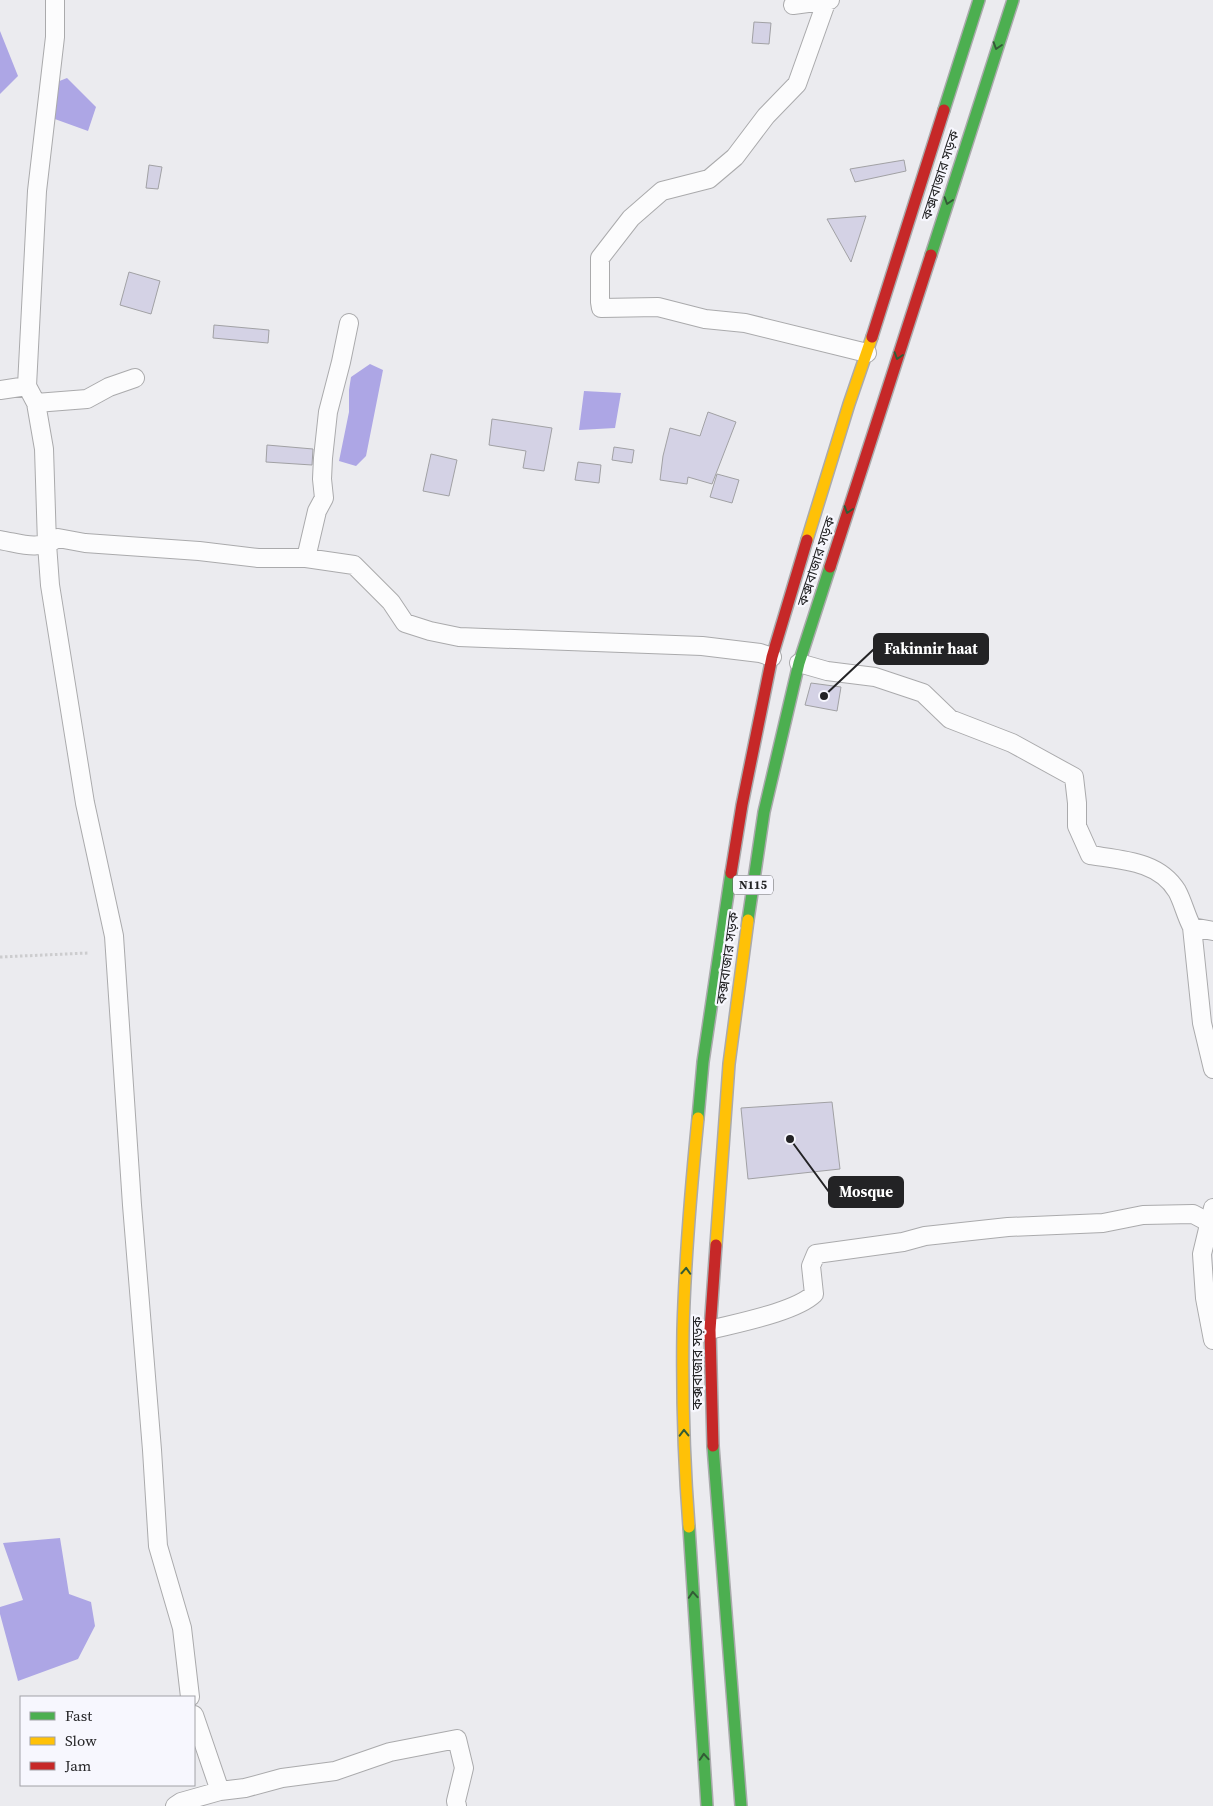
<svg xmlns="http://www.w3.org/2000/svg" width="1213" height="1806" font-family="'Source Serif 4','Noto Sans Bengali',serif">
<rect width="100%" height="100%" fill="#ebebef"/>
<!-- water -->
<path fill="#ada6e5" d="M0 31 18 76 0 94Z
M67 78 96 107 88 131 52 118 57 82Z
M370 364 383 370 366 456 356 466 339 461 349 412V390L351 377Z
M584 391 621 393 615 428 579 430Z
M60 1538 69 1594 91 1602 95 1626 78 1659 18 1681 0 1614V1607L23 1600 3 1543Z"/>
<!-- building -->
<path fill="#d4d2e5" stroke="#a1a1a4" d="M754 22 771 23 769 44 752 43Z
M904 160 906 171 855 182 850 169Z
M149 165 162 167 158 189 146 188Z
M866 216 851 262 827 219Z
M129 272 160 281 151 314 120 305Z
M214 325 269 330 268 343 213 338Z
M708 412 736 422 712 484 688 477 687 484 660 480 663 456 670 428 700 436Z
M492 419 552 428 544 471 523 468 526 451 489 445Z
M267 445 313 449 312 465 266 462Z
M614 447 634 450 632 463 612 460Z
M431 454 457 460 449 496 423 491Z
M578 462 601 465 599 483 575 480Z
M717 474 739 480 732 503 710 497Z
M811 683 841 687 837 711 805 705Z
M832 1102 840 1169 748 1179 741 1108Z"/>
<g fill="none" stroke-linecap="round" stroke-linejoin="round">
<defs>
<path id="street" d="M55 0V37L37 191 27 386 36 403 44 449 47 544 50 585 85 803 114 936 132 1205 152 1450 158 1546 182 1628 190 1697
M827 0 797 84 766 116 735 157 709 179 662 191 631 218 600 258V302L601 308 658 307 705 319 745 323 867 353
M793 5 830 0
M0 390 27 386
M36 403 87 399 109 387 135 378
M0 540C23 544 37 551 58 538L85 543 199 551 258 558H306L354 565 391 602 405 623 430 631 459 637 702 646 760 653 772 657
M306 558 317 511 324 498 322 479 323 458 328 412 341 362 349 323
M799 663 827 671 875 677 923 693 950 719 1012 743 1074 777 1077 803V826L1090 855C1122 860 1159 861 1177 891 1183 902 1186 916 1192 927L1213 931
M1192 927 1202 1023 1213 1069
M1213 1208 1202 1254 1205 1298 1213 1340
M702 1330H710C737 1323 795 1312 814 1294L811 1266 816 1254 903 1242 925 1236 1008 1227 1103 1223 1143 1215 1193 1214 1210 1223
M194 1715 220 1791 245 1788 282 1778 335 1771 390 1752 457 1739 464 1768 456 1801 457 1806
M175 1806 181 1802 220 1791"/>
<path id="fast" d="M944 110 979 0
M931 255 1013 0
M748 920 764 812 799 663 830 567
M698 1118 703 1062 731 873
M713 1446 741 1806
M689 1527 707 1806"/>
<path id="slow" d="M807 540 849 404 872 337
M716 1245 729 1064 748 920
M689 1527C684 1462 682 1396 683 1330 685 1259 691 1188 698 1118"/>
<path id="jam" d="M872 337 944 110
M830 567 931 255
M731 873 742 805 772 657 807 540
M713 1446 710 1330 716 1245"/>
</defs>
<!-- street casing -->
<use href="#street" stroke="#aaaaac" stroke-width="20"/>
<!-- fast casing -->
<use href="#fast" stroke="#aaaaac" stroke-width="14"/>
<!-- slow casing -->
<use href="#slow" stroke="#aaaaac" stroke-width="14"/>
<!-- jam casing -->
<use href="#jam" stroke="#aaaaac" stroke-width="14"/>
<!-- path -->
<path stroke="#ccccce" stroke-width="3" stroke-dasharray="2.5 2.5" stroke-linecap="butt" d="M0 957 88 953"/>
<!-- street -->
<use href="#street" stroke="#fcfcfd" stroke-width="18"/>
<!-- fast -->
<use href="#fast" stroke="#4caf50" stroke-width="11"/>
<!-- slow -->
<use href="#slow" stroke="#ffc107" stroke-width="11"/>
<!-- jam -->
<use href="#jam" stroke="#c62828" stroke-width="11"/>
</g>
<!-- one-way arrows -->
<defs><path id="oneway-chevron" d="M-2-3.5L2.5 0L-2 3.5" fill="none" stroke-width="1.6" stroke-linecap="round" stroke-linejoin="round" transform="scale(1.25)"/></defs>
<g stroke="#335b36">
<use href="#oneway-chevron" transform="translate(997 46) rotate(108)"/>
<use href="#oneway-chevron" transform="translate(948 201) rotate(108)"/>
<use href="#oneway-chevron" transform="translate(898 356) rotate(108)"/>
<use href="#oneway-chevron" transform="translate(848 510) rotate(108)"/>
<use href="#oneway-chevron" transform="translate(686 1271) rotate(-87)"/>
<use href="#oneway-chevron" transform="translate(684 1433) rotate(-91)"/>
<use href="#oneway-chevron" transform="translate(693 1595) rotate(-94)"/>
<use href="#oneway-chevron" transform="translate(704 1757) rotate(-94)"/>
</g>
<g text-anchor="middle" stroke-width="4.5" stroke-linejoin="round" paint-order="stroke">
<!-- shield labels -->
<rect fill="#f7f7fe" stroke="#636366" stroke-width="1" x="733" y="875.5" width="40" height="19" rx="4"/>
<g font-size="12" font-weight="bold" fill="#232325">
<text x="753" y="889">N115</text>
</g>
<!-- street labels -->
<g font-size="14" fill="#232325" stroke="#f7f7fe">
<text transform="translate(940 175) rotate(-72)" y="5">কক্সবাজার সড়ক</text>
<text transform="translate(816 561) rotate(-72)" y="5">কক্সবাজার সড়ক</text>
<text transform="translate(727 958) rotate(-82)" y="5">কক্সবাজার সড়ক</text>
<text transform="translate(697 1363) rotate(-90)" y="5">কক্সবাজার সড়ক</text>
</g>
</g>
<!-- callouts -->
<path fill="none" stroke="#232325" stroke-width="2" d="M824 696L874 649M790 1139L829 1192"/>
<g fill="#232325" stroke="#f7f7fe" stroke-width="2">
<circle cx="824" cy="696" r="5"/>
<circle cx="790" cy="1139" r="5"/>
</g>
<g fill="#232325" stroke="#232325" stroke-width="2">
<rect x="874" y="634" width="114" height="30" rx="5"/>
<rect x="829" y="1177" width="74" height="30" rx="5"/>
</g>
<g font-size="15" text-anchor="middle" font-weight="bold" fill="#fff">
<text x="931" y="654">Fakinnir haat</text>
<text x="866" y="1197">Mosque</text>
</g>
<!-- legend -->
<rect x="20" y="1696" width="175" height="90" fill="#f7f7fe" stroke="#a2a2a7"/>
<rect x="30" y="1712" width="25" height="8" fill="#4caf50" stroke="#a2a2a7"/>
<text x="65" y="1721" font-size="15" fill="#232325">Fast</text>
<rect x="30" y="1737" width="25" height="8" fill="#ffc107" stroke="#a2a2a7"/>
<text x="65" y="1746" font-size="15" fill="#232325">Slow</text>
<rect x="30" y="1762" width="25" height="8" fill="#c62828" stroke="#a2a2a7"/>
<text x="65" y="1771" font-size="15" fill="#232325">Jam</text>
</svg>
